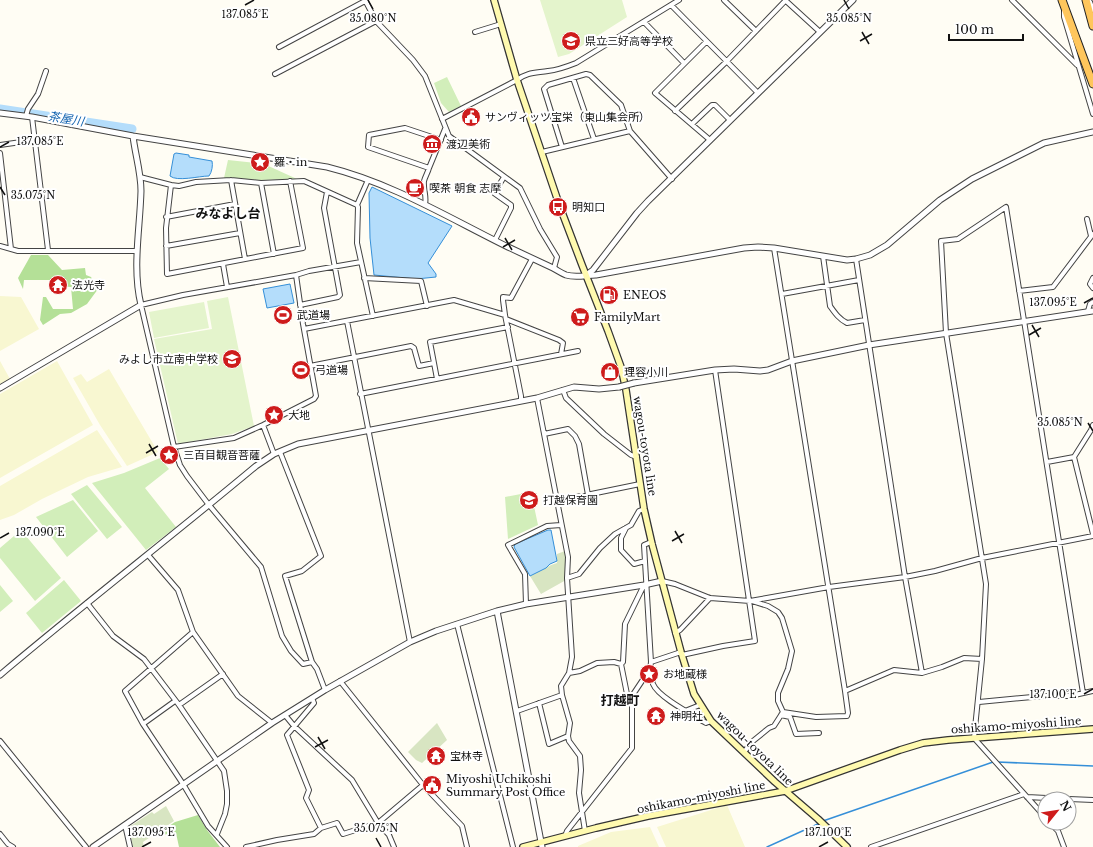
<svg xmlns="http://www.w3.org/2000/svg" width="1093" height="847" font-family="'Libre Baskerville','Noto Sans JP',serif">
<rect width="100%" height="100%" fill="#fffdf4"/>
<!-- farmland -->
<path fill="#f8f7d1" d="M0 296 21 297 39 329 0 351Z
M0 361 10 379 0 384Z
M57 361 93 425 0 478V394Z
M109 369 158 452 127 466 100 425 73 378 81 374 87 382Z
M97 430 122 467 88 477 42 499 14 515 0 520V486Z
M727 805 745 847H666L657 827Z
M650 827 659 847H578V846L611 832Z"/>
<!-- green -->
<path fill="#d2eeba" d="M447 77 461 106 449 112 441 103 434 83Z
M228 160 264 164 297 179 260 180 224 178Z
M160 458 169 469 145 488 176 527 146 550 92 483 124 473Z
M87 485 122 527 107 539 71 494Z
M531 492 538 525 508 539 505 497Z
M73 500 98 531 67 557 36 517Z
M21 530 61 578 35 601 0 558V548Z
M64 580 81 601 42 633 26 613Z
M0 585 13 601 0 612Z"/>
<!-- forest -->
<path fill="#b4e097" d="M31 255H48L62 270 85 268 86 275 91 277 98 289 87 304 71 313 60 314 43 325 40 320 43 297H46L53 309H73L71 287 59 286V280H24L23 289 18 278Z
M198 815 207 830 220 847H179L176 833 166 835 163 830 175 822Z"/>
<!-- cemetery -->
<path fill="#d8e5c2" d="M565 551 566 557V580L541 594 530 576C539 572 549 565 557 563V554Z
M437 723 447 740 422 763 416 760 408 752Z
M166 806 174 821 143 842 144 847H133L129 827 152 812 154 814Z"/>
<!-- pitch -->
<path fill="#e4f4cc" d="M540 0H622L627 17 569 54 558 57Z
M228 297 254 426 232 434 178 444 154 339 212 329 207 301Z
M204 302 209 328 154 338 149 312Z"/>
<!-- water -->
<path fill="#b4ddfb" stroke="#358fd8" d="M176 153 189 155V157L212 161C213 165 212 172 209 176 199 176 177 182 170 176L174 154Z
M372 187 452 226 428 263 436 274V277L416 279 374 275 370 238 369 193Z
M290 284 294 303 267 308 263 289Z
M548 530H551L557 561 550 564 546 568 530 576 514 547 515 544Z"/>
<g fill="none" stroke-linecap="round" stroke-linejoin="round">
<!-- stream -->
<path stroke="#358fd8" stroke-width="1.5" d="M997 762 1093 766
M823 821 993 762
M767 847 820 823"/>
<!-- river -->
<path stroke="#b4ddfb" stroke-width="9" d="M0 109 132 129"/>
<defs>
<path id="minor" d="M365 0 376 21 413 60 425 76 449 136 520 188 540 229 557 257 554 268
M724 0 756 31
M785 0 820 32
M1012 0 1077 65
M1090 2 1093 10
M671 5 758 93
M1064 11V17L1093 114
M644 22 684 63
M475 32 501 24
M706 42 655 93 710 140
M279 47 365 1
M275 74 376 21
M573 78 594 139
M675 111 726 62 785 1
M26 116 28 109 38 94 46 71
M32 117 48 250
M442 119 517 80C527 72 536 73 548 71 558 70 566 67 576 63L679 0
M692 124 712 105H715L730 120
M441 140 405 128 369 135 368 147 429 168 445 129
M0 145 35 140
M562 147 544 89 548 85 586 74 590 75 621 105 630 131
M542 152 630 131 672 179
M0 153 11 249
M140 177 171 185
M231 180 245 259
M368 180 357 205 358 207 357 243 373 316
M290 181 303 248 167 274 166 228 171 185 179 186 196 182 231 180 261 183 304 181 357 205
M261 183 274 254
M425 204C427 197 423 189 424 181 425 177 428 172 429 168
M166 217 235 204
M1087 219 1091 236
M495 240 511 208V205L494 193 504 177
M0 246 18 251H136
M166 246 240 233
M774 248 845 691 894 670 922 673 942 667 964 658 982 659
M823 256 830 306C835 313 839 319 847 323L865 320
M856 259 905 577 922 673
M223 264 227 287
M296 275 309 271 361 262
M364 278 421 281 427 306
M1093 278 1090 284 1093 288
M1019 291 1053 287 1093 234
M782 294 859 280
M300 305 338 297 340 295 324 208 327 192
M1088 311 1090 304 1093 302
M505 315 503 300V297L511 298 532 259
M506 319 559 340 563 343 561 354
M347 321 410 642
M304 329 454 300 505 315 521 396V401
M434 363 437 379
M310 366 411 346 414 348 419 366 434 363 430 342 508 327
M563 390 566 398 604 434 631 455 637 457
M360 394 578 351
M537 398 568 557 567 578 572 657 569 673 561 686 562 695 570 723 568 736 569 741 580 756 581 770 579 793 585 831
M263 425 274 454
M544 434 568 429 575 436 579 444 588 495
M174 447 234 438 263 425 314 399 316 396 303 324 296 275 183 295 141 305 174 447 180 465 187 476 209 505 261 567 282 636 291 651 303 664 312 662 317 669 325 690
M280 452 321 556 302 571 285 576 312 662
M1074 457 1093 534
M1047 462 1074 457 1091 430 1093 425
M557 501 640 484
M626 528 621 538V550L634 564 645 561
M651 542 644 545 651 662C650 668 650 677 653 684 658 697 693 715 706 723L711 721
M148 555 178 590 193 632 238 696 272 723
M567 578 579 574 600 548 615 534 631 525 639 511 644 509
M662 581 675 584 710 598 750 601 829 587 905 577 935 571 982 558 1093 536
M87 603 113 636 144 659 179 705 224 771 227 791V804L225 814 217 834
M526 604 525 574 508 545 547 526 561 525
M457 624 513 847
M193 632 125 691 143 724 183 784 208 826 227 847
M675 633 680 630 710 598
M682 655 723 646 755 641 715 370
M651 662 681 652
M569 673 580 671 597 663 614 662 621 664
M340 681 423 785 462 826 467 847
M312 698 314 703 287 735 309 790 306 798 321 828
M632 701 628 699 621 664 623 662 625 624 644 585
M979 702 1043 696H1070L1093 691
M539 703 549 744 568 736
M179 705 223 674
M517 711 562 695
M685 711 700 705
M783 712 816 717 847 716 848 713 845 691
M285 715 294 726 352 780 378 823 389 835 394 847
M781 715 790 717 796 734 819 733
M143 724 175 701
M0 741 86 847
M744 752 753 741 769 728 774 726 783 712 778 701V693L788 669 792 651 782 618 778 612 768 606 752 601
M1027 797 1066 799
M1069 799 1093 800
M1045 817 974 738 982 659 986 584 946 333 941 241 958 239 1006 207 1083 693
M1050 823 1058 831 1064 847
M125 825 130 847
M0 834 8 844 13 847
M565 836 567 831 632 748V701L634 693 650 669
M246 847 277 840 314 834 321 828 337 823 343 834 378 823 423 785
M871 847 1024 794"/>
<path id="tertiary" d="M0 113 32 117 133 136 327 167C392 183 449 218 508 247 523 254 538 261 553 268 557 270 561 273 566 275 576 278 586 275 596 275L744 248 758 247 774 248 847 260 856 259 870 255 887 245 940 200 972 179 1044 143 1093 132
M586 275 593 270 637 213 648 201 853 0
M634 383 715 370 734 369 760 371 768 370 792 361 869 345 1093 311
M0 388 141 305C132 268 140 229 141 191 141 172 135 154 133 136
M497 611 542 847
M0 675C84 604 171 537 256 466L274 454 298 444 537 398 574 387 599 389 619 387
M93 847 272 723 325 690 410 642 436 631 497 611 526 604 644 585 662 581"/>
<path id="secondary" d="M494 0 517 80 560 207 582 265 608 331 621 367 626 390 644 509 652 544 681 652 694 694 711 721 775 782 818 819 847 847
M523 847 596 828 648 816 785 791 900 750 923 743 948 740 1093 729"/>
<path id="trunk" d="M1062 0 1093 84
M1086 0 1093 26"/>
</defs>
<!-- minor casing -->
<use href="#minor" stroke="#444" stroke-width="6"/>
<!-- tertiary casing -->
<use href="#tertiary" stroke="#444" stroke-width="7"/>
<!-- secondary casing -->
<use href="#secondary" stroke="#333" stroke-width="8"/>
<!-- trunk casing -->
<use href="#trunk" stroke="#222" stroke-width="9"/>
<!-- minor -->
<use href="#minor" stroke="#fff" stroke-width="4"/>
<!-- tertiary -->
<use href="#tertiary" stroke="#fff" stroke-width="5"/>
<!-- secondary -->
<use href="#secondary" stroke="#fffaaf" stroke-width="5.5"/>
<!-- trunk -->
<use href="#trunk" stroke="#ffc65c" stroke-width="7"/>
<defs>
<path id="tertiary-bridge" d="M619 387 634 383"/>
</defs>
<!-- tertiary-bridge casing -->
<use href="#tertiary-bridge" stroke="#444" stroke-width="7" stroke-linecap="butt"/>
<!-- tertiary-bridge -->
<use href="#tertiary-bridge" stroke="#fff" stroke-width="5"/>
</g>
<!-- ticks -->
<path fill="none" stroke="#111" stroke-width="1.5" d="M368 0 373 9M844 0 849 9M245 5 254 0M862 32 869 44M860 41 872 34M0 147 9 142M0 187 5 195M505 238 512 250M503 247 515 240M1084 303 1093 298M1032 325 1039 337M1029 335 1041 328M1088 423 1093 431M149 444 156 456M146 453 158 446M675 531 682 543M0 538 9 533M672 541 684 534M1084 694 1093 689M318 737 325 749M315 747 328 740M376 838 381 847M142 847 151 842M819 847 828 842"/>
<!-- icons -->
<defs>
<symbol id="school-disc" viewBox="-11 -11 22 22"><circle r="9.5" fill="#ce1c1c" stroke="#fff"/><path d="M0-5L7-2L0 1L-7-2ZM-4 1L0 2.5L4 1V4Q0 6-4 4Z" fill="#fff"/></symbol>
<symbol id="civic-disc" viewBox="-11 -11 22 22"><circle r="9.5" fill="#ce1c1c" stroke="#fff"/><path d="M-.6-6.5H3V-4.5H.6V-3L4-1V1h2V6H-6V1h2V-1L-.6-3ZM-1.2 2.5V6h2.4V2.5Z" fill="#fff"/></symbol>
<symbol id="museum-disc" viewBox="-11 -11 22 22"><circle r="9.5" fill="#ce1c1c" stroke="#fff"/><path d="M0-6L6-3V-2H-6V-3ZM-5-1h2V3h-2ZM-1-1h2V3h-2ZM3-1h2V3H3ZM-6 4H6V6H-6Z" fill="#fff"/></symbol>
<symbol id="sight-disc" viewBox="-11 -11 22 22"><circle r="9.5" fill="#ce1c1c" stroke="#fff"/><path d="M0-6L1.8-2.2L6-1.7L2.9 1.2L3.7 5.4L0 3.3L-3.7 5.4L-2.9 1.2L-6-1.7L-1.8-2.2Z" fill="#fff"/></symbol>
<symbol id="cafe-disc" viewBox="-11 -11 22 22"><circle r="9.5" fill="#ce1c1c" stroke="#fff"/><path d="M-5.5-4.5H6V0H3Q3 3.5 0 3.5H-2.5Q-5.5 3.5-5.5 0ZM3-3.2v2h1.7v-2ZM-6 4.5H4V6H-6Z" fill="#fff"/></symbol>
<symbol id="bus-disc" viewBox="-11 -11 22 22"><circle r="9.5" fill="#ce1c1c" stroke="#fff"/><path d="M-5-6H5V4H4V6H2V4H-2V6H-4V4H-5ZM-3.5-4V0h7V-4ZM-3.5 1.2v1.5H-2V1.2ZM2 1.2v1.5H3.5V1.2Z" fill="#fff"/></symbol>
<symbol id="temple-disc" viewBox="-11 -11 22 22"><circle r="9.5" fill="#ce1c1c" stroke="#fff"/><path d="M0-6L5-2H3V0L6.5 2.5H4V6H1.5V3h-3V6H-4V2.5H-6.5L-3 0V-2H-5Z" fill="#fff"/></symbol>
<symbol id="fuel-disc" viewBox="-11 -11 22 22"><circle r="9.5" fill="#ce1c1c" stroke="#fff"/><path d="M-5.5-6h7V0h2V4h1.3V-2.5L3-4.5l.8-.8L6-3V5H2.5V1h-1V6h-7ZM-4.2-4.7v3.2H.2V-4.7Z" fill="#fff"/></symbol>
<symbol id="stadium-disc" viewBox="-11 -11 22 22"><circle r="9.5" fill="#ce1c1c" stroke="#fff"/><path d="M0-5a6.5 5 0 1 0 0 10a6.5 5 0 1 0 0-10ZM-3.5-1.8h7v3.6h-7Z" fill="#fff"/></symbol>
<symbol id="supermarket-disc" viewBox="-11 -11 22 22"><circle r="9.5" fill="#ce1c1c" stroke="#fff"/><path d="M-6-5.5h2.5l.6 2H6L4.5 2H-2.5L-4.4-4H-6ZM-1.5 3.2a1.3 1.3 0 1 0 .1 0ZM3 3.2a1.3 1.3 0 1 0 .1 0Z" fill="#fff"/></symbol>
<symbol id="shop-disc" viewBox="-11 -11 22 22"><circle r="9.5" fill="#ce1c1c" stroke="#fff"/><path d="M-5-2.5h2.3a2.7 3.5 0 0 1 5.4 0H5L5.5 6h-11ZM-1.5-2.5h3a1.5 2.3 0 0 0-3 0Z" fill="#fff"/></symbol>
</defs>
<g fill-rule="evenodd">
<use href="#school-disc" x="560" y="30" width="22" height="22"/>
<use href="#civic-disc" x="460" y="106" width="22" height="22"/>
<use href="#museum-disc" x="421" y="133" width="22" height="22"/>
<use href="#sight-disc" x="249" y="151" width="22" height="22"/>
<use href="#cafe-disc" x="404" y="177" width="22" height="22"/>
<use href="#bus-disc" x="547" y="196" width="22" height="22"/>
<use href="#temple-disc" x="47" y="274" width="22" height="22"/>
<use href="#fuel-disc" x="598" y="284" width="22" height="22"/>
<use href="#stadium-disc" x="272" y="304" width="22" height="22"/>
<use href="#supermarket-disc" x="569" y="306" width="22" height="22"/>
<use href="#school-disc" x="221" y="348" width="22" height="22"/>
<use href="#stadium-disc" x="290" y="359" width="22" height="22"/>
<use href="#shop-disc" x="599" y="361" width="22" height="22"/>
<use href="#sight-disc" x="263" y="404" width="22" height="22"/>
<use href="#sight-disc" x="158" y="444" width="22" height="22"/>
<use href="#school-disc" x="518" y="489" width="22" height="22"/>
<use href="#sight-disc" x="638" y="663" width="22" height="22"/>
<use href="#temple-disc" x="645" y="705" width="22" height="22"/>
<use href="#temple-disc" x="425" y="745" width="22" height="22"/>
<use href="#civic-disc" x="421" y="774" width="22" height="22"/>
</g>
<g text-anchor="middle" stroke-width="4" stroke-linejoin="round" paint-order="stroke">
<!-- poi labels -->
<g font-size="11" fill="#111" stroke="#fff" text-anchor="start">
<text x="585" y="45">県立三好高等学校</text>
<text x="485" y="121">サンヴィッツ宝栄（東山集会所）</text>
<text x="446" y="148">渡辺美術</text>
<text x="274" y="166">羅・in</text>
<text x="429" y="192">喫茶 朝食 志摩</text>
<text x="572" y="211">明知口</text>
<text x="72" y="289">法光寺</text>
<text x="623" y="299">ENEOS</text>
<text x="297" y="319">武道場</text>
<text x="594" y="321">FamilyMart</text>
<text x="218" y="363" text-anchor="end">みよし市立南中学校</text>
<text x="315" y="374">弓道場</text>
<text x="624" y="376">理容小川</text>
<text x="288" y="419">大地</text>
<text x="183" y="459">三百目観音菩薩</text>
<text x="543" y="504">打越保育園</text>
<text x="663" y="678">お地蔵様</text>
<text x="670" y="720">神明社</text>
<text x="450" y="760">宝林寺</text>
<text x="446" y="783">Miyoshi Uchikoshi<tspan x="446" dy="13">Summary Post Office</tspan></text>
</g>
<!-- street labels -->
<g font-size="11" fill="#111" stroke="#fff">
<text transform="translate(645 446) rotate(81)" y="4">wagou-toyota line</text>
<text transform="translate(1016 725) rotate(-4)" y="4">oshikamo-miyoshi line</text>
<text transform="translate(755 748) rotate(44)" y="4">wagou-toyota line</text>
<text transform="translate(701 797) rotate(-11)" y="4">oshikamo-miyoshi line</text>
</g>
<!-- water labels -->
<g font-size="12" font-style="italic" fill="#0e60af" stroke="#fff">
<text transform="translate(66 119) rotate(9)" y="4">茶屋川</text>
</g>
<!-- quarter labels -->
<g font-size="13" font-weight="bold" fill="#111" stroke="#fff">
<text x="228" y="218">みなよし台</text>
<text x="620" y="705">打越町</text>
</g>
</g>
<g font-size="10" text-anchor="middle" fill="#111" stroke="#fff" stroke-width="4" stroke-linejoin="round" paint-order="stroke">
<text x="245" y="18">137.085°E</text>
<text x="373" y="22">35.080°N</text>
<text x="849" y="22">35.085°N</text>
<text x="40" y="145">137.085°E</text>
<text x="33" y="199">35.075°N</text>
<text x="1053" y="306">137.095°E</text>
<text x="1060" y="426">35.085°N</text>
<text x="40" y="536">137.090°E</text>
<text x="1053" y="698">137.100°E</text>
<text x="376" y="832">35.075°N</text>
<text x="151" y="836">137.095°E</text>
<text x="828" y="836">137.100°E</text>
</g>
<!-- north arrow -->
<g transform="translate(1057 811) rotate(60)"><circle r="19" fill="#ffffff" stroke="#a0a0a0"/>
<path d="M0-3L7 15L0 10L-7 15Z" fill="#ce1c1c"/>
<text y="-6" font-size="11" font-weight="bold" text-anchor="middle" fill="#111111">N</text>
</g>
<!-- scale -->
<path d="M949 34v6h74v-6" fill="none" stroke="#111111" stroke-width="2"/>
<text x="955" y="34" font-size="12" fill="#111111" stroke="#ffffff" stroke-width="3" paint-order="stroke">100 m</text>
</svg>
